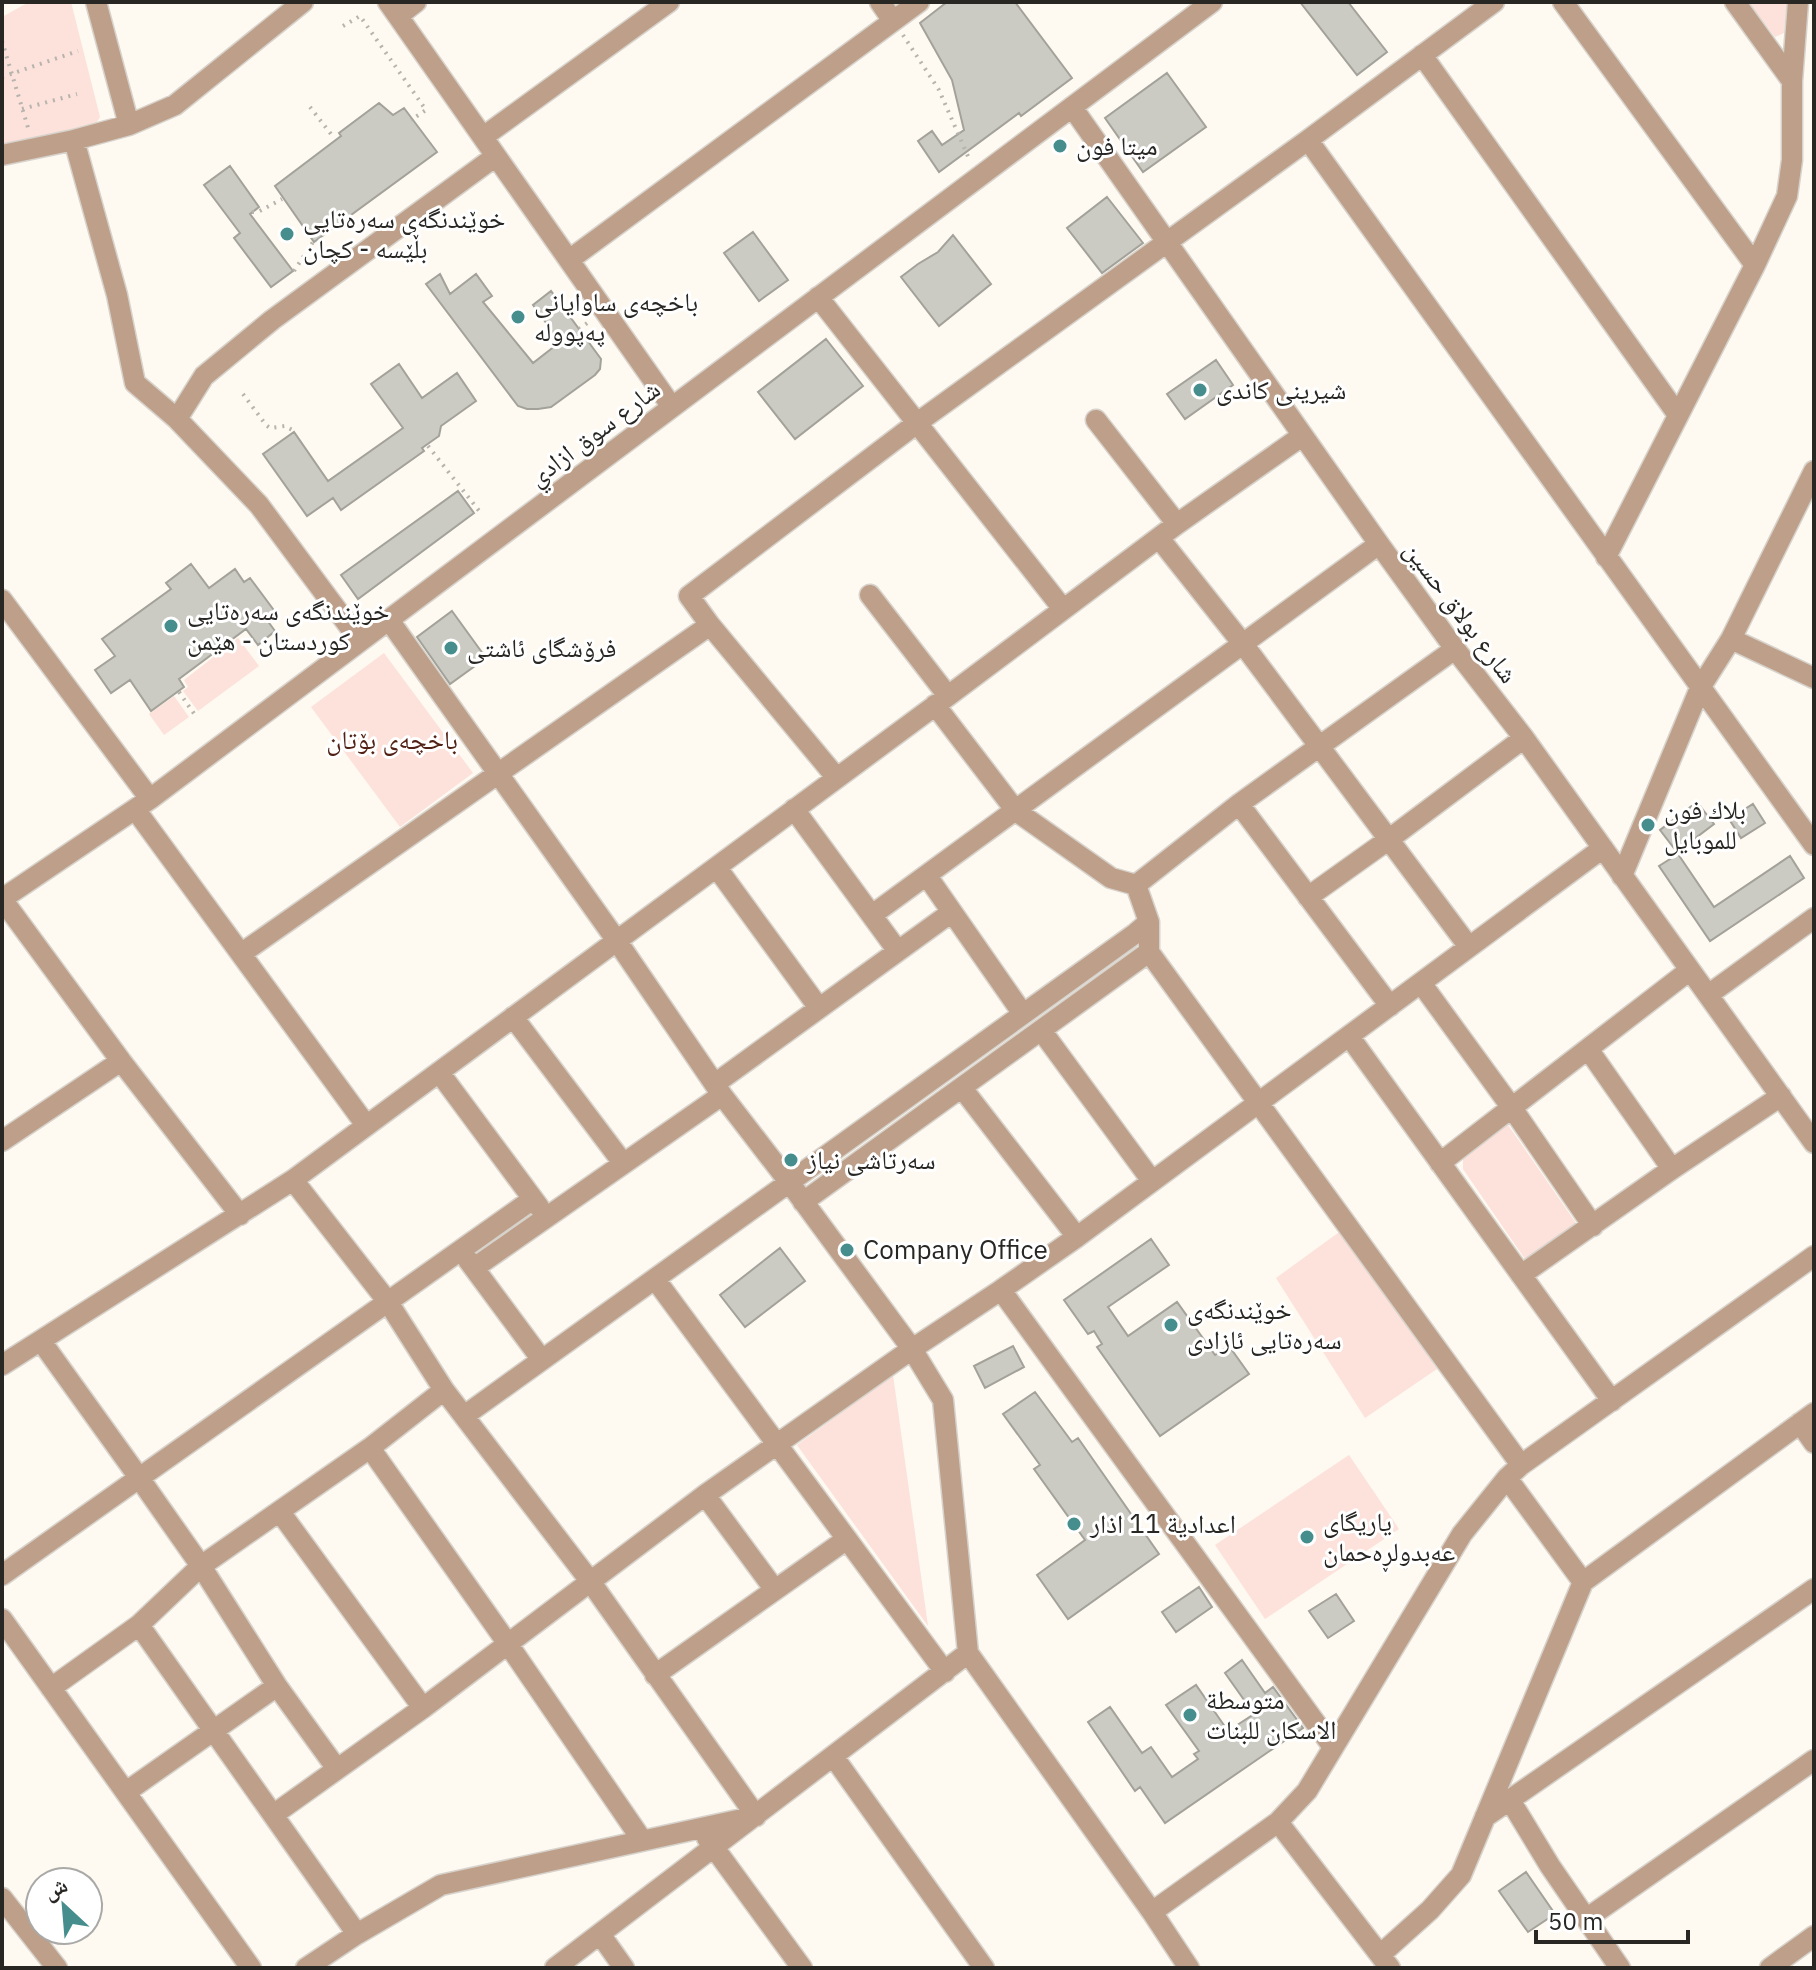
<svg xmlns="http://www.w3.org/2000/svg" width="1816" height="1970" font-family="'IBM Plex Sans','Noto Naskh Arabic',sans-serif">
<rect width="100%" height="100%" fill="#fef9f1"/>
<!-- green -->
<path fill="#fce2db" d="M29 2H71L100 117 95 125 2 147V17Z
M1748 2H1787L1784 33 1775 37Z
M238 638 259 666 198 711 183 691 188 687 184 680Z
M384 653 473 773 400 827 311 707Z
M174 696 189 717 164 735 149 714Z
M1506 1122 1576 1223 1525 1259 1463 1169V1154Z
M1342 1230 1437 1369 1365 1418 1276 1278Z
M893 1375 928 1626 797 1445Z
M1349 1455 1399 1529 1265 1619 1215 1545Z"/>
<!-- building -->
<path fill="#cccbc3" stroke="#a3a29a" stroke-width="2" d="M947 2H1015L1072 78 1021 116 1019 113 939 172 918 141 932 131 942 145 964 130 952 80 920 23Z
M1300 2H1348L1387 52 1357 75Z
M1167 73 1206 127 1143 172 1105 118Z
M379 103 393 115 404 108 437 152 314 242 275 186 341 136 339 133Z
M230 166 259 207 250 214 293 271 271 287 234 238 240 233 204 185Z
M1107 197 1143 243 1102 273 1067 228Z
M753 232 788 280 759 301 724 253Z
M953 235 991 284 939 326 901 277 918 264 938 252Z
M440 274 450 294 476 274 492 296 483 302 533 363 560 342 533 305 551 291 601 359 600 369 595 375 551 407 538 409H527L518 406 426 284Z
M826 339 863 386 795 439 758 392Z
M1216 360 1233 385 1185 419 1167 394Z
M399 364 422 398 457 373 476 401 441 426 439 436 422 448 424 451 341 510 333 498 307 516 263 454 294 432 328 481 403 428 371 384Z
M458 491 474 513 358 599 341 575Z
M191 564 209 588 235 569 244 582 250 578 276 613 267 620 275 631 258 645 246 629 179 679 184 687 151 711 130 680 111 693 95 670 115 656 102 639 171 589 166 583Z
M452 611 486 658 450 684 417 637Z
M1697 802 1714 824 1677 852 1660 830Z
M1753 804 1765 823 1741 838 1729 819Z
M1678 854 1714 907 1790 856 1804 878 1710 941 1659 866Z
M1151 1239 1169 1265 1108 1307 1128 1336 1177 1302 1215 1355 1229 1346 1249 1374 1160 1436 1097 1347 1102 1344 1094 1331 1088 1334 1064 1300Z
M780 1248 805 1281 745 1327 720 1295Z
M1013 1346 1024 1367 985 1388 974 1366Z
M1035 1392 1072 1442 1078 1438 1159 1554 1068 1619 1037 1575 1085 1540 1034 1469 1040 1465 1003 1414Z
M1199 1587 1212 1607 1176 1632 1162 1612Z
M1336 1594 1354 1621 1328 1638 1309 1611Z
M1242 1660 1265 1693 1273 1687 1303 1728 1165 1823 1140 1787 1135 1791 1088 1722 1110 1707 1142 1753 1151 1747 1172 1777 1198 1759 1194 1754 1199 1751 1166 1705 1196 1685 1228 1731 1254 1714 1225 1673Z
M1526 1872 1555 1914 1528 1932 1499 1891Z"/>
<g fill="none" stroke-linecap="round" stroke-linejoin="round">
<defs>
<path id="minor" d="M96 2 129 125
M388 2 672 407
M395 2 398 16 416 2
M880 2 893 21
M1563 2 1755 265
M1735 2 1792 81
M1422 55 1678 415
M1072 107 1379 544 1455 649 1524 738 1814 1143
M483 137 669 2
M74 140 117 295 135 383 177 419 259 505 360 641
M1308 140 1814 845
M2 155 74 140 129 125 175 105 303 2
M569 260 919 2
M818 297 1063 609
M177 419 204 376 272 320 496 156
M1096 420 1177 524
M1159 538 1243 644 1469 947
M1606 557 1755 265 1787 196 1792 160V81L1798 2
M870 595 948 696
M2 600 150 799
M389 620 617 941 722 1095 789 1182 912 1349 943 1400 968 1653 1152 1912 1189 1968
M1731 639 1814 678
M935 705 1016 811 1111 878 1136 885
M836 777 710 625 689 596 917 423 1308 140 1494 2
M1239 804 1390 1006
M135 809 366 1125
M794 809 897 950
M717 868 819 1008
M927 876 1023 1014
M1622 876 1700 688 1731 639 1814 471
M1136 885 1149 922V952L1521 1465
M1136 885 1239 804 1455 649
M1308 897 1388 840 1524 738
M2 899 150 799 1212 2
M2 899 121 1061 240 1215
M872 915 1379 544
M242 953 710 625
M1421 983 1512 1108 1593 1226
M1708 995 1814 918
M513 1017 623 1163
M1041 1030 1152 1181
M1349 1036 1612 1401
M1588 1049 1672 1169
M439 1072 539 1207
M716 1083 952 912
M962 1088 1077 1237
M2 1141 121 1061
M1440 1163 1690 970
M293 1180 388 1302 444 1390 590 1581 756 1816 441 1885 357 1934 306 1968
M803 1202 1149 952
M468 1260 542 1360
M474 1268 722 1095
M1521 1275 1672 1169 1781 1096
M655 1279 945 1672
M1001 1290 1333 1747
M41 1341 140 1479 201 1566 277 1686 337 1769
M2 1365 293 1180 948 696 1177 524 1302 436
M464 1416 1136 933 1149 922
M1800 1423 1814 1443
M370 1448 508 1644 642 1840
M1507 1478 1583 1582
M705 1495 775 1590
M280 1512 423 1708
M2 1575 533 1199
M2 1619 251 1968
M139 1625 357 1934
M655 1675 847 1539
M51 1688 139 1625 201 1566 370 1448 444 1390
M833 1756 984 1968
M126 1792 277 1686
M1510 1800 1550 1866 1620 1968
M273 1815 423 1708 705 1495 912 1349 1001 1290 1077 1237 1603 848
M1485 1817 1814 1589
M1278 1822 1390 1968
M707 1838 802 1968
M2 1898 57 1968
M1152 1912 1278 1822 1307 1791 1462 1534 1507 1478 1521 1465 1814 1256
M1586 1919 1814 1760
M600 1934 624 1968
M1380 1955 1430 1910 1461 1875 1583 1582 1814 1413
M555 1968 968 1653
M1770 1968 1814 1936"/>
</defs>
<!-- minor casing -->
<use href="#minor" stroke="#d7d3cc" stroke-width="23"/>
<!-- path -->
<path stroke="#b7b4ad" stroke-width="4" stroke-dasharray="2 6" stroke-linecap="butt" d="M343 26 360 16 426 110 411 120
M903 35 939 90 970 161
M2 41 29 131
M2 77 78 51
M310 107 334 138
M22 109 77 94
M252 212H258L282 199
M294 271 313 242
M579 329 590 321
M243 394 266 425 270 428 285 426 296 432
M428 446 480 512
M179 692 195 715"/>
<!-- minor -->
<use href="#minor" stroke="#bea08a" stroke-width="20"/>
</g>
<!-- markers -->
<g fill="#468d8d" stroke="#fff" stroke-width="3">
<circle cx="1060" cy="146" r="8"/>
<circle cx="287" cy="234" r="8"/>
<circle cx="518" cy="317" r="8"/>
<circle cx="1200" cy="390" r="8"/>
<circle cx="171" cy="626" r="8"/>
<circle cx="451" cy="648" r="8"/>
<circle cx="1648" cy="825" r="8"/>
<circle cx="791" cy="1160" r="8"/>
<circle cx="847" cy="1250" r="8"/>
<circle cx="1171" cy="1325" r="8"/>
<circle cx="1074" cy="1524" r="8"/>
<circle cx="1307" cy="1537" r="8"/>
<circle cx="1190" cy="1715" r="8"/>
</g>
<g text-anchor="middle" stroke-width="6" stroke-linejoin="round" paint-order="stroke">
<!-- poi labels -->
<g font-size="26" fill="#282724" stroke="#fff" text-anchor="start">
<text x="1076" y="155">ميتا فون</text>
<text x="303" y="228">خوێندنگەی سەرەتایی<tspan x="303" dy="30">بڵێسە - کچان</tspan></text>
<text x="534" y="311">باخچەی ساوایانی<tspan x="534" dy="30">پەپوولە</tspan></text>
<text x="1216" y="399">شیرینی کاندی</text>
<text x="187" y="620">خوێندنگەی سەرەتایی<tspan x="187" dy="30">کوردستان - هێمن</tspan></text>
<text x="467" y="657">فرۆشگای ئاشتی</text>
<text x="1664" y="819">بلاك فون<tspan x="1664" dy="30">للموبايل</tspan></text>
<text x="807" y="1169">سەرتاشی نیاز</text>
<text x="863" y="1259">Company Office</text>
<text x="1187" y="1319">خوێندنگەی<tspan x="1187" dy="30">سەرەتایی ئازادی</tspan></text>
<text x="1323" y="1531">یاریگای<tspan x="1323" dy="30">عەبدولڕەحمان</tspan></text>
<text x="1090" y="1533">اعدادية 11 اذار</text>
<text x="1206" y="1709">متوسطة<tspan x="1206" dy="30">الاسكان للبنات</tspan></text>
</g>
<!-- street labels -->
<g font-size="26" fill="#282724" stroke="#fff">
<text transform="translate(594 433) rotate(-37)" y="9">شارع سوق ازادي</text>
<text transform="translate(1461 612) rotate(53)" y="9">شارع بولاق حسين</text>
</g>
<!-- park labels -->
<g font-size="26" fill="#502114" stroke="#fff">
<text x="392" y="749">باخچەی بۆتان</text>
</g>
</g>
<!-- border -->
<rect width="1816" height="1970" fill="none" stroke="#282724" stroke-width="8"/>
<!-- north arrow -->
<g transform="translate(64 1906) rotate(334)"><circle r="38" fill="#ffffff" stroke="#a9a9a7" stroke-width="2"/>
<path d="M0-6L14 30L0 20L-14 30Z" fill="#468d8d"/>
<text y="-12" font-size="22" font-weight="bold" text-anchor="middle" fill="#282724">ش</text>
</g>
<!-- scale -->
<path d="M1536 1930v12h152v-12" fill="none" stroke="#282724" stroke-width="4"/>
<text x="1548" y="1930" font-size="24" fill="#282724" stroke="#ffffff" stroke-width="6" paint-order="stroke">50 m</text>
</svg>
